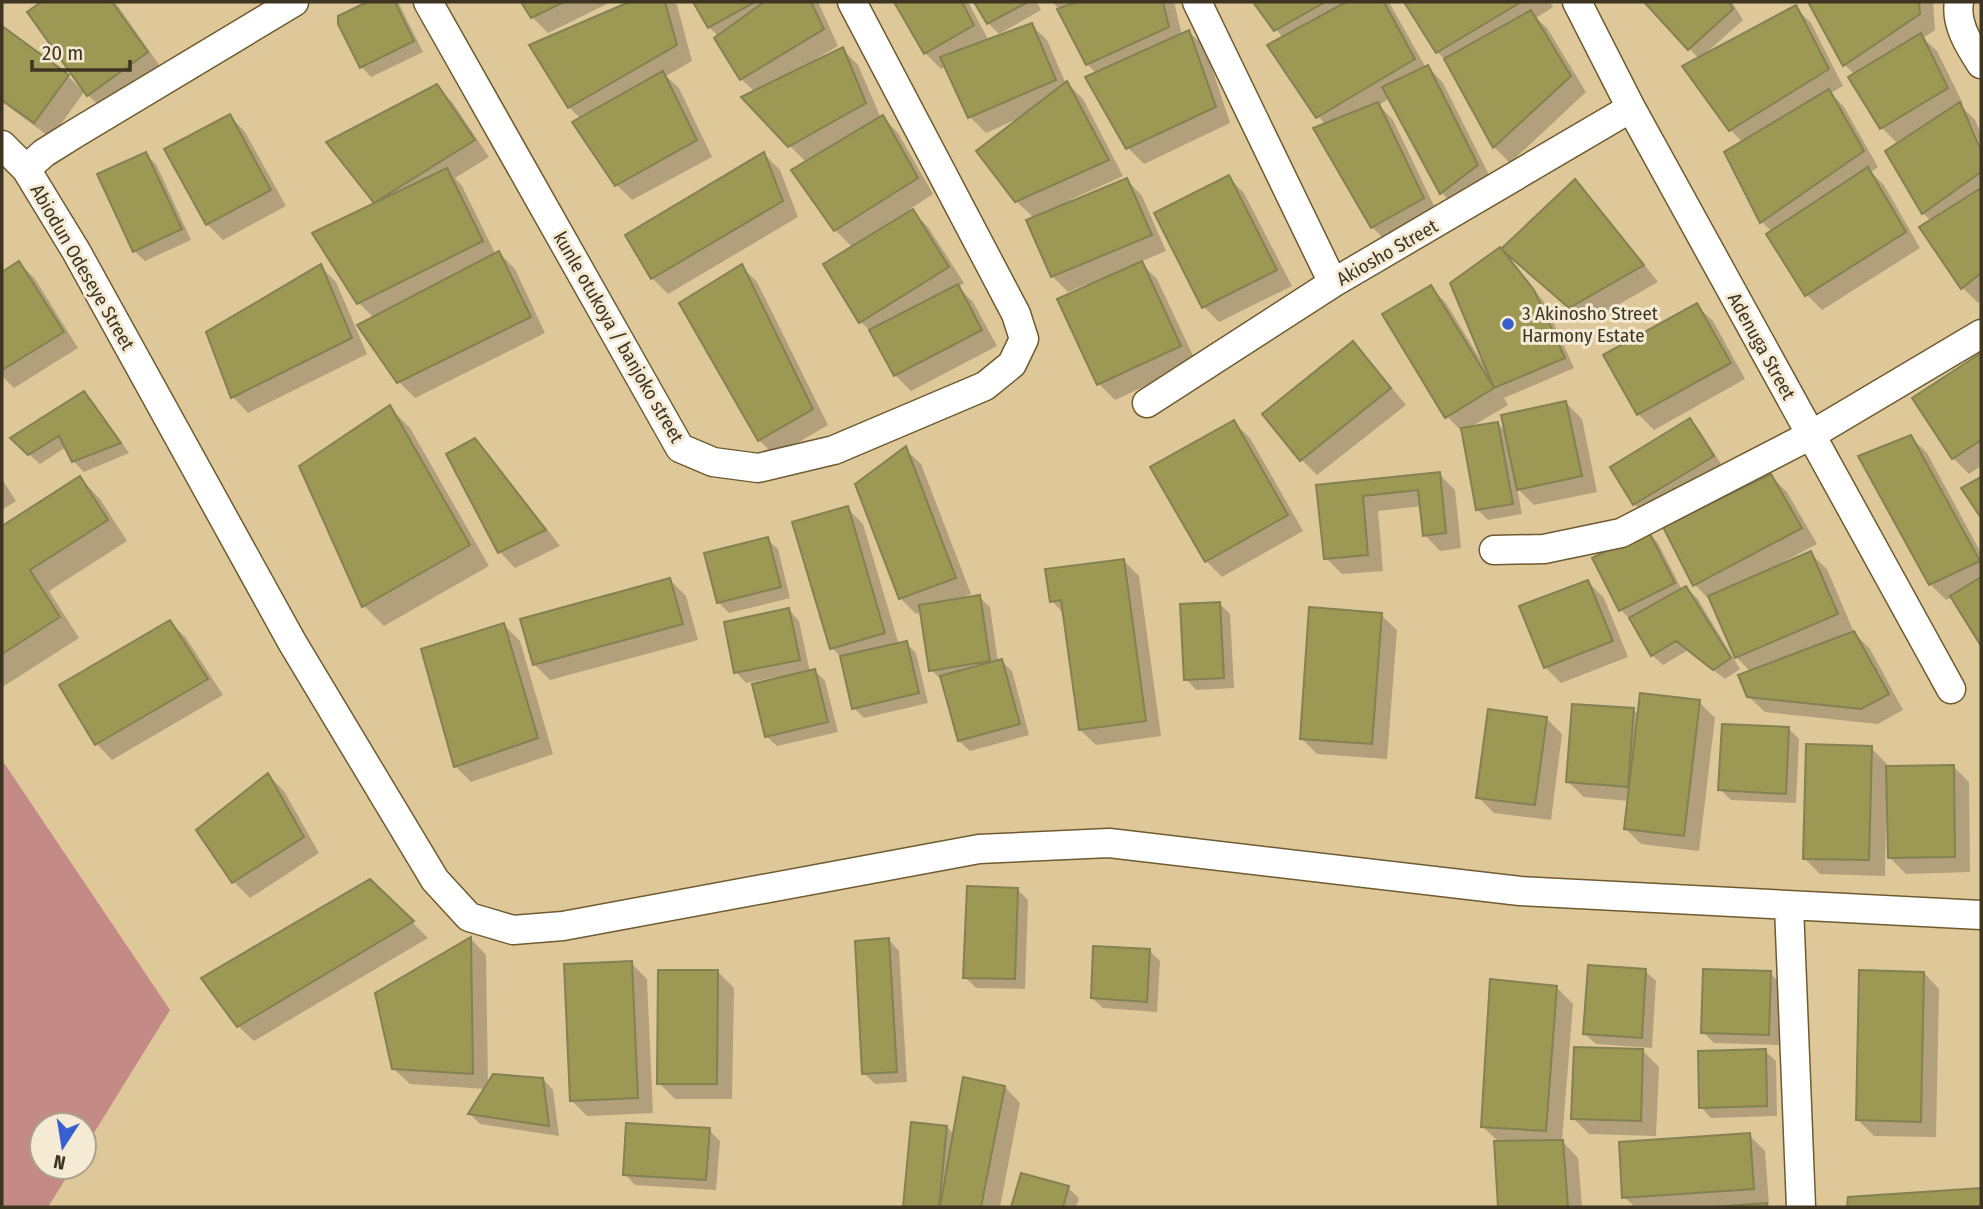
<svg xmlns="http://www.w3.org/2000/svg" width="1983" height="1209" font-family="'Fira Sans Condensed',sans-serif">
<rect width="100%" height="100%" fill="#dec89a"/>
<!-- green -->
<path fill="#c48a85" d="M2 760 170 1010 84 1149V1125H42V1167H73L48 1207H2Z"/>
<!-- shadow -->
<path fill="#0003" d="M44 2H115L162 69 104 110 88 95 29 12Z
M371 2H398L423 52 371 77 361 66 339 17Z
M523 2H611L548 33 532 17Z
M633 2H673L677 5 692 61 666 76 679 88 712 157 632 200 616 184 581 119 569 107 532 46Z
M695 2H818L838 46 816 59 817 62 842 49 858 65 881 118 882 117 898 133 933 194 910 209 928 227 964 283 958 287 973 302 997 346 911 391 895 375 873 334 861 322 853 248 835 230 806 162 790 146 755 92 741 79 719 37 709 27Z
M896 2H968L989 41 1031 25 1047 40 1066 84 1067 83 1083 99 1123 176 1070 200 1071 203 1127 180 1142 196 1166 251 1140 262 1157 279 1196 362 1115 400 1099 384 1087 284 1068 292 1052 276 1034 218 1016 201 1019 118 986 133 970 117 946 66 941 69 925 53Z
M976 2H1037L1041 10 999 34 988 23Z
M1052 2H1174L1182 35 1189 32 1205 47 1230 123 1144 164 1128 148 1096 73 1087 64 1060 10Z
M1255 2H1389L1426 68 1428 67 1443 83 1492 181 1457 208 1442 193 1390 98 1379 105 1393 120 1438 214 1388 243 1372 227 1326 125 1318 116 1283 38Z
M1406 2H1550L1553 7 1536 18 1547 28 1586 92 1510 163 1494 147 1448 62 1437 52Z
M1647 2H1732L1743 20 1706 53 1795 7 1811 23 1843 86 1831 93 1844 107 1878 167 1871 172 1884 185 1920 248 1822 310 1806 294 1772 232 1762 222 1727 153 1743 143 1730 129 1699 59Z
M1810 2H1933L1935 30 1923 38 1937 51 1963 104 1961 106 1975 120 1981 134V146L1970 122H1967L1981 155V301L1978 303 1962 287 1931 221 1923 213 1898 144 1882 128 1851 78 1855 75 1845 65Z
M2 29 68 76 84 92 51 138 2 102Z
M436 87 452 102 489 157 455 178 462 186 496 255 499 253 515 269 545 333 415 398 399 382 359 325 374 318 359 303 376 204 329 143Z
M230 116 245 132 286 206 223 240 207 224Z
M145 154 156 164 191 240 145 261 134 251Z
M764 154 780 170 798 217 668 294 652 278 628 236Z
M1228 177 1244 193 1292 286 1219 322 1203 306Z
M1575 181 1590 197 1658 282 1586 323 1519 264Z
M1509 260 1544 302 1574 368 1504 398 1508 405 1469 428 1497 423 1507 433 1566 403 1582 419 1597 492 1534 505 1517 488 1522 514 1488 520 1477 509 1462 432 1447 416 1430 287 1446 303 1482 362 1484 361Z
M19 263 35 279 78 348 14 388 2 376V274Z
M320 266 336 282 367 354 248 413 233 397Z
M741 266 757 282 828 425 775 456 759 440Z
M1697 306 1713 321 1745 379 1654 430 1638 414Z
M1353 343 1368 359 1406 405 1317 475 1302 460 1264 414Z
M1981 355V466L1969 474 1953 458 1914 399Z
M83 393 94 403 129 453 84 472 73 461 66 447 40 464 23 449Z
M389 407 410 428 489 566 384 626 364 606Z
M1690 420 1700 431 1723 467 1645 514 1634 504Z
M1234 423 1250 438 1303 531 1222 577 1206 561Z
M1911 437 1927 453 1981 553V643L1953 597 1946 600 1930 584Z
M474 440 490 456 560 546 515 568 500 552Z
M905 449 921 464 971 594 960 598 961 600 979 597 990 607 998 662 1001 661 1012 671 1029 735 970 751 959 741 942 680 931 670 922 612 916 614 900 598Z
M1439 474 1455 490 1461 548 1440 551 1425 535 1422 506 1378 511 1383 571 1342 574 1326 558 1318 486Z
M1771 476 1787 492 1817 544 1777 565 1778 568 1811 554 1827 569 1853 630 1838 636 1839 639 1854 633 1870 649 1903 710 1878 724 1765 712 1748 696 1751 672 1736 657 1710 600 1695 585Z
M80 478 100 499 127 541 49 591 79 638 4 686 2 683V528Z
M2 479 16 501 2 510Z
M847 508 863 524 899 645 906 643 916 653 928 703 864 718 854 708 843 659 832 648Z
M1648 532 1658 543 1682 590 1686 588 1697 598 1740 669 1725 679 1688 650 1663 665 1652 655 1631 620 1621 610Z
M767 539 778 549 790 598 729 613 719 603 706 554Z
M1123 560 1139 576 1161 736 1096 745 1080 730 1065 615 1052 601Z
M670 580 686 596 698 640 550 680 534 664Z
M1588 582 1604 598 1628 657 1561 683 1545 667Z
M1220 604 1230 614 1234 688 1196 690 1186 679Z
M789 610 799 621 810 672 815 671 825 681 838 732 777 746 766 736 776 677 746 683 736 672Z
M1381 615 1397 630 1387 759 1317 754 1301 738Z
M170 622 186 638 223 695 112 760 97 744Z
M504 625 520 641 553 754 471 782 455 766Z
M1699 702 1715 718 1699 851 1641 844 1626 829 1629 801 1584 797 1568 782 1633 710 1639 715Z
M1546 718 1562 734 1551 820 1494 813 1478 797Z
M1789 729 1799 739 1796 803 1731 800 1720 789Z
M1871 748 1887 764V767L1953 766 1969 782 1970 872 1906 874 1890 858 1889 821H1886L1885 876 1820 874 1804 858Z
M268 775 284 791 319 853 250 898 234 882Z
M370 881 428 938 254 1041 238 1026Z
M1018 890 1028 900 1025 989 976 988 965 977Z
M471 939 486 955 488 1086 543 1079 553 1090 559 1136 480 1124 470 1114 486 1089 410 1084 393 1068Z
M889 940 899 951 907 1082 875 1084 864 1073Z
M1150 951 1160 961 1157 1012 1103 1008 1092 998Z
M631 963 647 979 653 1113 587 1116 571 1100Z
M1645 971 1656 981 1652 1048 1596 1044 1585 1034Z
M718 972 734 988 732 1099H675L659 1083Z
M1770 973 1781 984 1779 1045 1714 1043 1703 1032Z
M1924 973 1939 989 1936 1137 1874 1136 1858 1120Z
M1557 988 1573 1004 1562 1141 1578 1158 1582 1207H1500L1496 1142H1499L1483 1127Z
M1643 1051 1659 1067 1656 1136 1589 1134 1573 1118Z
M1765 1051 1776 1061 1777 1116 1711 1118 1701 1107Z
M1005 1087 1020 1103 1000 1207H904L913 1124 947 1127 955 1135Z
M709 1130 720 1141 716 1190 635 1185 625 1174Z
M1749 1135 1765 1151 1769 1205H1766L1769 1207H1635L1624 1197Z
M1022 1175 1068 1188 1079 1198 1076 1207H1013Z
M1981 1190V1207H1849L1850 1198Z"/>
<!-- building -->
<path fill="#9d9854" stroke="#848152" stroke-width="2" d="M41 2H112L148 52 87 96 27 12Z
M367 2H395L414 41 360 68 338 24V16Z
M521 2H564L531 18Z
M629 2H665L677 45 568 108 529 45Z
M693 2H755L708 28Z
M764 2H811L824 29 740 80 714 38Z
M894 2H962L974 25 924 54Z
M974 2H1028L987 24Z
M1076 2H1163L1169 27 1086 65 1057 9Z
M1253 2H1325L1274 31Z
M1346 2H1384L1415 59 1316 118 1267 45Z
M1404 2H1521L1436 53Z
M1644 2H1729L1733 9 1688 50Z
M1808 2H1919L1920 14 1843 66Z
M1796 5 1829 69 1729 131 1682 66Z
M1531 10 1571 76 1493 148 1444 59Z
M1032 23 1056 80 968 118 940 57Z
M2 26 69 75 34 123 2 100Z
M1189 30 1216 107 1126 149 1085 77Z
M1921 33 1948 88 1880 129 1848 77Z
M843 47 866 103 788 147 741 97Z
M1428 65 1478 165 1440 194 1382 87Z
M663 71 697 140 615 186 572 122Z
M1067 81 1109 160 1015 202 976 151Z
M437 84 475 140 374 203 326 142Z
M1829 89 1864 151 1760 223 1724 152Z
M1378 102 1424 198 1371 228 1313 128Z
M1960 102 1981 150V172L1922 214 1885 151Z
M230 114 271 190 206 225 164 149Z
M883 115 918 178 834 231 791 170Z
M146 152 182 229 133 252 97 174Z
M764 152 783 201 651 279 625 235Z
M1868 167 1906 232 1805 296 1766 234Z
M447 168 483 241 357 304 312 233Z
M1229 175 1277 270 1202 308 1154 213Z
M1127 178 1152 235 1051 277 1026 220Z
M1575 179 1644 265 1569 308 1501 249Z
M1981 188V273L1961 289 1919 227Z
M913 209 949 267 859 323 823 264Z
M1500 247 1534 290 1565 358 1494 388 1450 283Z
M499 251 531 317 397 383 357 325Z
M19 261 64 332 2 370V272Z
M1142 261 1181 346 1097 385 1057 299Z
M321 264 352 338 231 398 206 332Z
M742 264 813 409 758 441 679 303Z
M958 284 982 330 894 376 869 330Z
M1431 285 1494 388 1445 418 1382 314Z
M1697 303 1731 363 1637 415 1603 355Z
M1353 341 1391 388 1300 461 1262 414Z
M1981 353V440L1952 459 1912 398Z
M84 391 121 443 72 462 59 436 28 455 10 438Z
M1566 401 1582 476 1517 490 1501 415Z
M390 405 470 545 362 607 299 466Z
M1690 418 1714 456 1633 505 1610 467Z
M1234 420 1288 515 1205 562 1150 467Z
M1498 422 1513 504 1476 510 1461 428Z
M1911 435 1980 561 1929 585 1858 456Z
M475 438 546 530 498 553 446 454Z
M906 446 956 578 899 599 855 484Z
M1440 472 1446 533 1423 536 1418 490 1363 496 1368 555 1324 559 1316 485Z
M1771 474 1802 528 1693 586 1663 527Z
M80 476 108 520 30 570 60 617 2 654V526Z
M1981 477V518L1961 488Z
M848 506 885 633 830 649 792 522Z
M1648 530 1675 583 1619 611 1592 558Z
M768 537 781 587 717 603 704 553Z
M1811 551 1838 614 1735 658 1708 596Z
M1124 559 1146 721 1079 730 1061 600 1050 602 1045 569Z
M1981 577V646L1950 596Z
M670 578 683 624 533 665 520 619Z
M1588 580 1613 641 1544 668 1519 606Z
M1686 586 1731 658 1713 670 1676 641 1651 656 1629 618Z
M980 595 990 661 929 671 919 605Z
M1220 602 1224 678 1184 680 1180 604Z
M1309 607 1382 613 1372 744 1300 739Z
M789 608 800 660 734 673 724 622Z
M170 620 208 679 95 745 59 685Z
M504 623 538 738 454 767 421 649Z
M1854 631 1889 694 1861 709 1747 697 1738 675Z
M907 641 919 693 852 709 840 656Z
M1002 659 1020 724 958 741 940 676Z
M815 669 828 722 765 737 752 684Z
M1640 693 1700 700 1684 836 1624 829Z
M1572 704 1634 708 1628 787 1566 782Z
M1488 709 1547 717 1535 805 1476 798Z
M1722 724 1789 727 1786 794 1718 790Z
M1806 744 1872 746 1869 860 1803 859Z
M1954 765 1955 857 1888 858 1886 766Z
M268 773 304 837 232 883 196 830Z
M370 879 414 921 237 1027 201 978Z
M967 886 1018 888 1015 979 963 978Z
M471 937 473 1074 392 1069 375 993Z
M889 938 897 1072 862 1074 855 941Z
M1093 946 1150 949 1147 1002 1091 998Z
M632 961 638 1098 570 1101 564 964Z
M1588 965 1646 969 1642 1038 1583 1034Z
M1703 969 1771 971 1769 1035 1701 1033Z
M658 970H718L717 1084H657Z
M1859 970 1924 972 1921 1122 1856 1120Z
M1490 979 1557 986 1546 1131 1481 1127Z
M1574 1047 1643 1049 1641 1121 1571 1119Z
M1766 1049 1767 1106 1699 1108 1698 1051Z
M493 1074 543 1078 549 1126 468 1114Z
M963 1077 1005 1086 981 1207H940Z
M911 1122 947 1126 939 1207H903Z
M626 1123 710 1128 706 1180 623 1175Z
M1750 1133 1754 1189 1622 1198 1619 1142Z
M1563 1140 1568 1207H1498L1494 1141Z
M1021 1173 1069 1186 1063 1207H1011Z
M1981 1188V1207H1847L1848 1197Z
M1767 1203V1207H1712Z"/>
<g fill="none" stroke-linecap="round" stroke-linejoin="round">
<defs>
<path id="street" d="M294 2 76 133 44 153 26 169 76 251 292 642 435 880 469 917 513 930 563 926 979 849 1109 843 1520 891 1981 915
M428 2 680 448 713 462 758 468 834 450 985 386 1012 364 1024 339 1016 314 852 2
M1197 2 1333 283
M1577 2 1631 108 1951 689
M1959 2C1955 24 1970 47 1981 64
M2 145 26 169
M1147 403 1333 283 1631 108
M1494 550 1544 549 1621 533 1811 435 1981 334
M1789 906 1801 1207"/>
</defs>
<!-- street casing -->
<use href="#street" stroke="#6f5b30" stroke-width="31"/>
<!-- street -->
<use href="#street" stroke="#fff" stroke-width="28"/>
</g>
<!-- markers -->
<circle fill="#3660d0" stroke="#f5ead3" stroke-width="2.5" cx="1508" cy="324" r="7"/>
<g text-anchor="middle" stroke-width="6" stroke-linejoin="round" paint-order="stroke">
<!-- street labels -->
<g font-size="19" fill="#3d3422" stroke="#f5ead3">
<text transform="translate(1387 252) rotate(-30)" y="7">Akiosho Street</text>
<text transform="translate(83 267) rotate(60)" y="7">Abiodun Odeseye Street</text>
<text transform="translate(619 337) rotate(60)" y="7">kunle otukoya / banjoko street</text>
<text transform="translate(1762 346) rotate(61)" y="7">Adenuga Street</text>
</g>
<!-- poi labels -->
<g font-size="19" fill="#3d3422" stroke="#f5ead3" text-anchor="start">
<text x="1522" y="320">3 Akinosho Street<tspan x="1522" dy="22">Harmony Estate</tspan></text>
</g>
</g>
<!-- border -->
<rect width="1983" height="1209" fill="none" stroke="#3d3422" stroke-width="7"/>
<!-- north arrow -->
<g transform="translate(63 1146) rotate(192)"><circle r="33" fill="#f5ead3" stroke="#aba18c" stroke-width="2"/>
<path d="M0-5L12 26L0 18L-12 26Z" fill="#3660d0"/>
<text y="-10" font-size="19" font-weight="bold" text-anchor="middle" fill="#3d3422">N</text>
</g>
<!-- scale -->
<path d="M32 60v10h98v-10" fill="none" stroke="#3d3422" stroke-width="3.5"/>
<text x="42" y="60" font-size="21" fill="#3d3422" stroke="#f5ead3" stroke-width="5" paint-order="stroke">20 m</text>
</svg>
